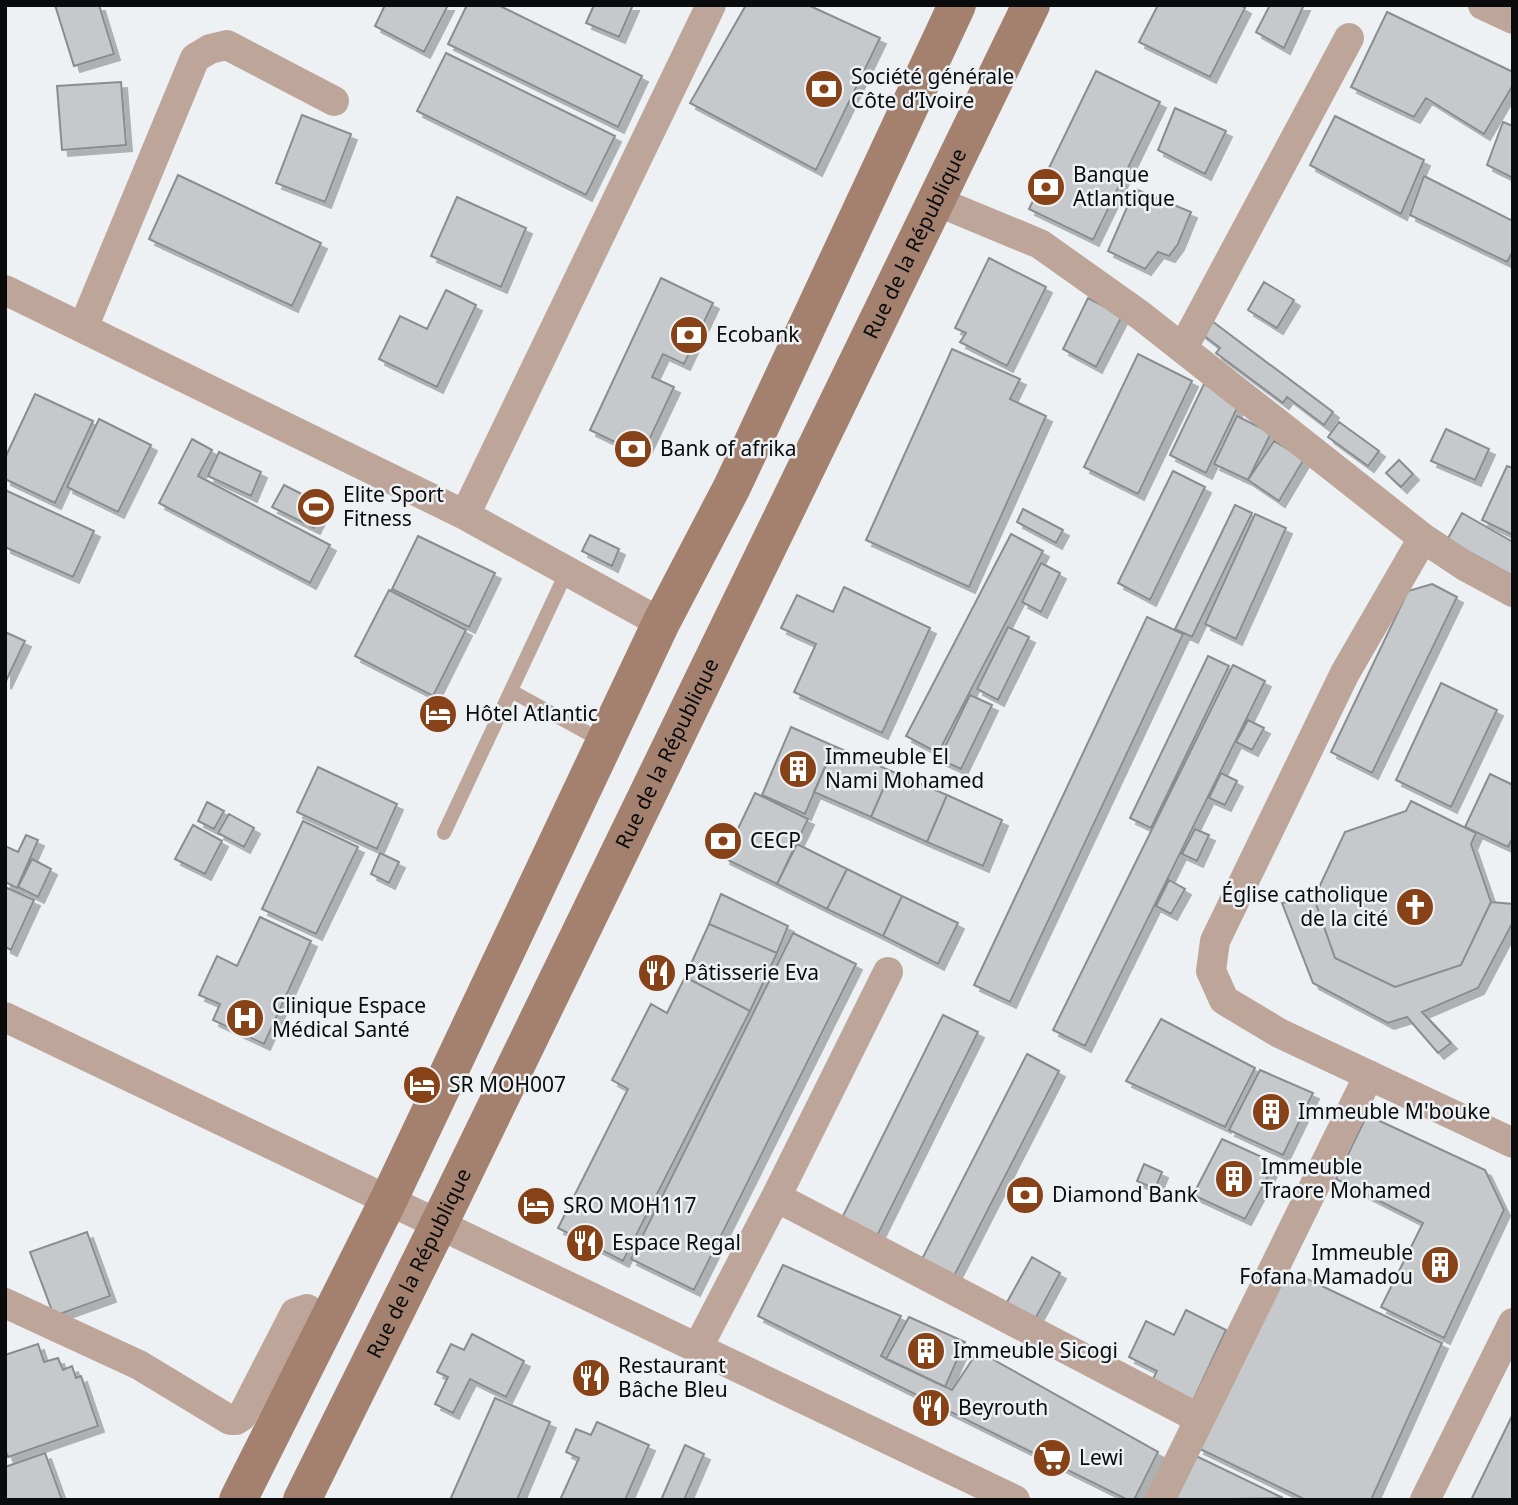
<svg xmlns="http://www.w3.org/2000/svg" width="1518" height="1505" font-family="'Noto Sans',sans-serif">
<defs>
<filter id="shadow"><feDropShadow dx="6" dy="6" stdDeviation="0" flood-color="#0004"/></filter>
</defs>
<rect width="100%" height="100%" fill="#edf1f3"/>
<!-- building -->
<path fill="#c6c9cb" stroke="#8a8d8f" stroke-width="2" filter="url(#shadow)" d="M55 5H99L114 54 74 66Z
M385 5H448L424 52 375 26Z
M467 5H498L642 76 618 127 448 44Z
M594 5H633L619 37 586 23Z
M746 5H808L880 38 816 170 690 103Z
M1158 5H1240L1245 8 1210 77 1139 42Z
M1270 5H1304L1284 48 1256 32Z
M1387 12 1513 72V85L1484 134 1426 98 1414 117 1351 87Z
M446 53 615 136 586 195 417 111Z
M1096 71 1160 102 1093 240 1029 209Z
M121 82 126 145 62 150 57 86Z
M1175 108 1226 131 1205 174 1158 150Z
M302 115 351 134 325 202 276 183Z
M1335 116 1424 160 1401 214 1310 165Z
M1503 122 1513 126V178L1487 165Z
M178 175 321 243 292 306 149 239Z
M1424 176 1513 221V251L1507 262 1410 215Z
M1135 189 1191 212 1178 244 1169 256 1158 252 1145 269 1108 251Z
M457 197 526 228 501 287 431 256Z
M989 258 1046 287 1007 366 960 342 966 333 955 328Z
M661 278 713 303 684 364 663 354 652 377 674 387 642 455 590 430Z
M1264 282 1294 300 1277 328 1248 310Z
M446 290 476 305 437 387 379 359 400 316 427 329Z
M1088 298 1122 316 1096 367 1063 349Z
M1208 318 1333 412 1324 425 1287 397 1283 403 1216 353 1220 348 1198 331Z
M952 349 1020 379 1010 399 1046 416 969 587 866 540Z
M1138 354 1192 381 1138 494 1084 467Z
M1204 384 1240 402 1206 473 1170 455Z
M35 394 93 421 55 503 5 479V458Z
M1237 416 1271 433 1248 480 1214 464Z
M99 419 151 445 118 512 67 487Z
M1339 422 1379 451 1368 466 1328 437Z
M1446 429 1489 449 1475 480 1431 461Z
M192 439 212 450 198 476 330 545 310 583 159 503Z
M1274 441 1304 459 1279 501 1248 480Z
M219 452 261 472 251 496 208 476Z
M1399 460 1413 474 1401 487 1386 473Z
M1507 466 1513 468V535L1482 520Z
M1173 471 1205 487 1150 600 1118 583Z
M284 485 325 506 314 528 272 507Z
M5 490 94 531 73 577 5 547Z
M1235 505 1252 513 1192 637 1175 629Z
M1023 509 1063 530 1056 543 1017 522Z
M1462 513 1513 542V576L1447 540Z
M1255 514 1286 528 1236 639 1205 624Z
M1011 534 1043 551 938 753 906 736Z
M590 535 619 549 612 566 582 551Z
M418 536 495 573 469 627 392 589Z
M1041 563 1060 573 1041 612 1022 602Z
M1432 584 1457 597 1372 773 1331 752 1408 591Z
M844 587 930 628 882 733 794 692 816 644 781 628 797 595 833 612Z
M389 590 466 630 433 696 355 656Z
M1147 617 1183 634 1010 1002 974 985Z
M1008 627 1029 637 998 700 977 689Z
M5 632 25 641 5 683Z
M1208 656 1229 666 1151 828 1130 818Z
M1233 665 1265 681 1085 1046 1053 1030Z
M1441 683 1497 710 1451 807 1396 780Z
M970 695 992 705 961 769 939 759Z
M1248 720 1264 728 1252 750 1236 742Z
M791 727 834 746 805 814 762 795Z
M834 746 891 771 871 817 814 792Z
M318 767 397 804 377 849 297 812Z
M891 771 947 795 927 842 871 817Z
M1221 773 1237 781 1225 805 1209 798Z
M1490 774 1513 785V837L1508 847 1465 827Z
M755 793 808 819 777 884 724 858Z
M947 795 1002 820 983 866 927 842Z
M1411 801 1476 833 1471 844 1491 902 1461 965 1395 987 1335 958 1314 898 1345 832 1406 811Z
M207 802 224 811 214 829 198 821Z
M229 814 254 828 244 847 218 833Z
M303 821 358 847 316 934 262 909Z
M193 825 222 841 205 874 175 859Z
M1195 829 1209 835 1197 861 1182 854Z
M26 835 38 840 17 888 5 882V846L18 852Z
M797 844 847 869 827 909 777 884Z
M380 853 399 862 389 883 371 874Z
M32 859 51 869 38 897 18 887Z
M847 869 902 896 883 936 827 909Z
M1169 880 1185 889 1171 914 1156 906Z
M5 887 34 900 11 950 5 947Z
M721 894 788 926 777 953 709 924Z
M902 896 958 923 938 964 883 936Z
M1314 898 1335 958 1395 987 1461 965 1491 902 1513 904V922L1478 988 1422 1012 1451 1043 1438 1053 1407 1017 1388 1023 1313 983 1282 903Z
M260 917 311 941 264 1044 213 1020 220 1004 199 995 217 956 237 966Z
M709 924 777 953 750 1011 685 977Z
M793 933 856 964 694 1290 631 1259Z
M685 977 750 1011 623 1261 558 1228 628 1089 612 1080 651 1004 667 1013Z
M943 1015 978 1032 876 1238 841 1220Z
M1161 1019 1255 1068 1225 1127 1126 1081Z
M1027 1054 1059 1071 954 1276 922 1259Z
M1260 1070 1313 1093 1283 1155 1229 1130Z
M1367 1115 1485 1170 1504 1210 1444 1338 1381 1307 1423 1223 1336 1179Z
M1222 1139 1275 1163 1245 1219 1193 1195Z
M1144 1164 1162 1172 1155 1189 1137 1181Z
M87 1232 110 1296 54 1316 30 1252Z
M1032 1257 1060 1273 1034 1321 1006 1304Z
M783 1265 901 1316 881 1356 952 1390 978 1351 1158 1452 1134 1500H1128L758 1316Z
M1286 1269 1442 1343 1371 1500H1306L1198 1448Z
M1186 1310 1226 1330 1191 1405 1150 1385 1157 1371 1129 1357 1146 1321 1174 1335Z
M909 1317 965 1342 945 1387 886 1359Z
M472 1334 524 1361 506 1397 470 1379 453 1413 435 1404 448 1377 437 1372 451 1344 464 1350Z
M38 1344 44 1362 58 1358 63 1370 72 1366 76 1378 81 1376 98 1426 8 1457 5 1450V1355Z
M495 1398 550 1422 517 1500H450Z
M1513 1414V1500H1471Z
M597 1422 649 1445 625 1500H560L579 1458 566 1452 576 1429 591 1435Z
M685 1445 704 1454 684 1500H661Z
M45 1453 62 1500H5V1467Z
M1194 1455 1283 1498 1171 1500Z"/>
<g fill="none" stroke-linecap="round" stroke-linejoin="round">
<!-- service -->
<path stroke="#bea599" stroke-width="14" d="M511 691 604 742
M444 833 567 571"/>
<!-- minor -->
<path stroke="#bea599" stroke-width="30" d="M1483 5 1513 19
M936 201 1040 244 1140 315 1423 538 1465 566 1513 592
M5 290 465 515 661 623
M83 328 195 58 210 49 227 45 334 101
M1183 348 1349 38
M465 515 711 5
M1423 538 1345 673 1215 941 1211 971 1224 1000 1279 1033 1513 1143
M5 1017C342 1179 679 1339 1015 1500
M776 1197 1200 1419
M5 1303 139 1365 230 1420H236L242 1416 295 1313 307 1309 328 1321
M698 1347 776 1197 888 972
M1160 1500 1369 1075
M1425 1500 1513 1323"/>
<!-- secondary -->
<g stroke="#a4816f" stroke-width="38">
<path d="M238 1500 388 1201 661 623 732 487 957 5"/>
<path id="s1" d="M302 1500 438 1226 1031 5"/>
</g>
</g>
<!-- icons -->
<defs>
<symbol id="bank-disc" viewBox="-11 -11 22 22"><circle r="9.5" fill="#874218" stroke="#edf1f3"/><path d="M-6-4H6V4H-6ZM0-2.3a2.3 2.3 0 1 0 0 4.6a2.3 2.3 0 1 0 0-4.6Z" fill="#fff"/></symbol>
<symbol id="stadium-disc" viewBox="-11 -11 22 22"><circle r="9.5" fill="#874218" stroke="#edf1f3"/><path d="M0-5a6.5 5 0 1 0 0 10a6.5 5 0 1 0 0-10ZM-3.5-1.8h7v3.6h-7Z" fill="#fff"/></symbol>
<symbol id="hotel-disc" viewBox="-11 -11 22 22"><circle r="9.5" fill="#874218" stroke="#edf1f3"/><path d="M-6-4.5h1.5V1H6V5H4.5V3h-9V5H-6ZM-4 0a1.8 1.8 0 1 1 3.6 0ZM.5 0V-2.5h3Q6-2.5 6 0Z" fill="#fff"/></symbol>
<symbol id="building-disc" viewBox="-11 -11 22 22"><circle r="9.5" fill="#874218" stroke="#edf1f3"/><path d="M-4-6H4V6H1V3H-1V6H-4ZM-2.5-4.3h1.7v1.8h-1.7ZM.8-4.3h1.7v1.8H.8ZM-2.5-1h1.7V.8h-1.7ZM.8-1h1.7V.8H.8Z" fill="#fff"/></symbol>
<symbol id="church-disc" viewBox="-11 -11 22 22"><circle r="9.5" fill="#874218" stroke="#edf1f3"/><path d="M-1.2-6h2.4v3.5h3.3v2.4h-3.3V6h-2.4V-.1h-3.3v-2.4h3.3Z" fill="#fff"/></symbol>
<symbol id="restaurant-disc" viewBox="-11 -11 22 22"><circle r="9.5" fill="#874218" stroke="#edf1f3"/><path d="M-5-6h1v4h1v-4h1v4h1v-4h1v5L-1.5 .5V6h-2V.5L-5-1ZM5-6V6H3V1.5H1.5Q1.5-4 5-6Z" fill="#fff"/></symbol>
<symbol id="hospital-disc" viewBox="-11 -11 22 22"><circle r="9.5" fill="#874218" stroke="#edf1f3"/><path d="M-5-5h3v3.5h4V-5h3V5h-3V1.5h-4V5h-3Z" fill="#fff"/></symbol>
<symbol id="supermarket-disc" viewBox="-11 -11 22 22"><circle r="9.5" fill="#874218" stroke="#edf1f3"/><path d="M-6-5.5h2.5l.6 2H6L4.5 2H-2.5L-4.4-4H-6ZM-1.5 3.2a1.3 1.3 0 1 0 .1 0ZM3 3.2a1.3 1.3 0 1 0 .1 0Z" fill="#fff"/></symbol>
</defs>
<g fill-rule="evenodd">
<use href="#bank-disc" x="802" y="67" width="44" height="44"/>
<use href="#bank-disc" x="1024" y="165" width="44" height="44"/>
<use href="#bank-disc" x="667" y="313" width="44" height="44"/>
<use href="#bank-disc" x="611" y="427" width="44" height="44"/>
<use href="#stadium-disc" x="294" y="485" width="44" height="44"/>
<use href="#hotel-disc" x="416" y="692" width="44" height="44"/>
<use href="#building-disc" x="776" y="747" width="44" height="44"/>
<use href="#bank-disc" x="701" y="819" width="44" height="44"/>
<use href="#church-disc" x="1393" y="885" width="44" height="44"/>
<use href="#restaurant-disc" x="635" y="951" width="44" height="44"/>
<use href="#hospital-disc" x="223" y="996" width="44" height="44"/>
<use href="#hotel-disc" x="400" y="1063" width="44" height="44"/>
<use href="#building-disc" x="1249" y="1090" width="44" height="44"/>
<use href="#building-disc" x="1212" y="1157" width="44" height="44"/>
<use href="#bank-disc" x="1003" y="1173" width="44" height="44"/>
<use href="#hotel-disc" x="514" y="1184" width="44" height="44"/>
<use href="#restaurant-disc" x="563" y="1221" width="44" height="44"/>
<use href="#building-disc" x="1418" y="1243" width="44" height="44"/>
<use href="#building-disc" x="904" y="1329" width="44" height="44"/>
<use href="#restaurant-disc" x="569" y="1356" width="44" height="44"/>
<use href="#restaurant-disc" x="909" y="1386" width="44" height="44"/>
<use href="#supermarket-disc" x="1030" y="1436" width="44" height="44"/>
</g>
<g text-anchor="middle" stroke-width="5" stroke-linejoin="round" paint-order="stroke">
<!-- poi labels -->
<g font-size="21" fill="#0a0b0c" stroke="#edf1f3" text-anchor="start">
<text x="851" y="84">Société générale<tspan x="851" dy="24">Côte d’Ivoire</tspan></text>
<text x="1073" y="182">Banque<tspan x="1073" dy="24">Atlantique</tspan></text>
<text x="716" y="342">Ecobank</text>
<text x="660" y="456">Bank of afrika</text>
<text x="343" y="502">Elite Sport<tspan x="343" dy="24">Fitness</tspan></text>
<text x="465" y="721">Hôtel Atlantic</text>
<text x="825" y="764">Immeuble El<tspan x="825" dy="24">Nami Mohamed</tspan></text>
<text x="750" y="848">CECP</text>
<text x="1388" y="902" text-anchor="end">Église catholique<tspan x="1388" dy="24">de la cité</tspan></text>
<text x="684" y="980">Pâtisserie Eva</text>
<text x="272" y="1013">Clinique Espace<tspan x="272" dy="24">Médical Santé</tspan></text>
<text x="449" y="1092">SR MOH007</text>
<text x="1298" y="1119">Immeuble M'bouke</text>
<text x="1261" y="1174">Immeuble<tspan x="1261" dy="24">Traore Mohamed</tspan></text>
<text x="1052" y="1202">Diamond Bank</text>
<text x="563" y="1213">SRO MOH117</text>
<text x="612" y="1250">Espace Regal</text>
<text x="1413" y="1260" text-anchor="end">Immeuble<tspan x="1413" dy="24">Fofana Mamadou</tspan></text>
<text x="953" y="1358">Immeuble Sicogi</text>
<text x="618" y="1373">Restaurant<tspan x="618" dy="24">Bâche Bleu</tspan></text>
<text x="958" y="1415">Beyrouth</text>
<text x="1079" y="1465">Lewi</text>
</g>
<!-- street labels -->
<g font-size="21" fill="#0a0b0c" stroke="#edf1f3">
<text dy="7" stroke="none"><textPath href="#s1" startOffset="1398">Rue de la République</textPath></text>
<text dy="7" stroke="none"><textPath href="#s1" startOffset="831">Rue de la République</textPath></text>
<text dy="7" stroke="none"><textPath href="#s1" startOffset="264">Rue de la République</textPath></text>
</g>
</g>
<!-- border -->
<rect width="1518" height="1505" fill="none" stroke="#0a0b0c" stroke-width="14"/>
</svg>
